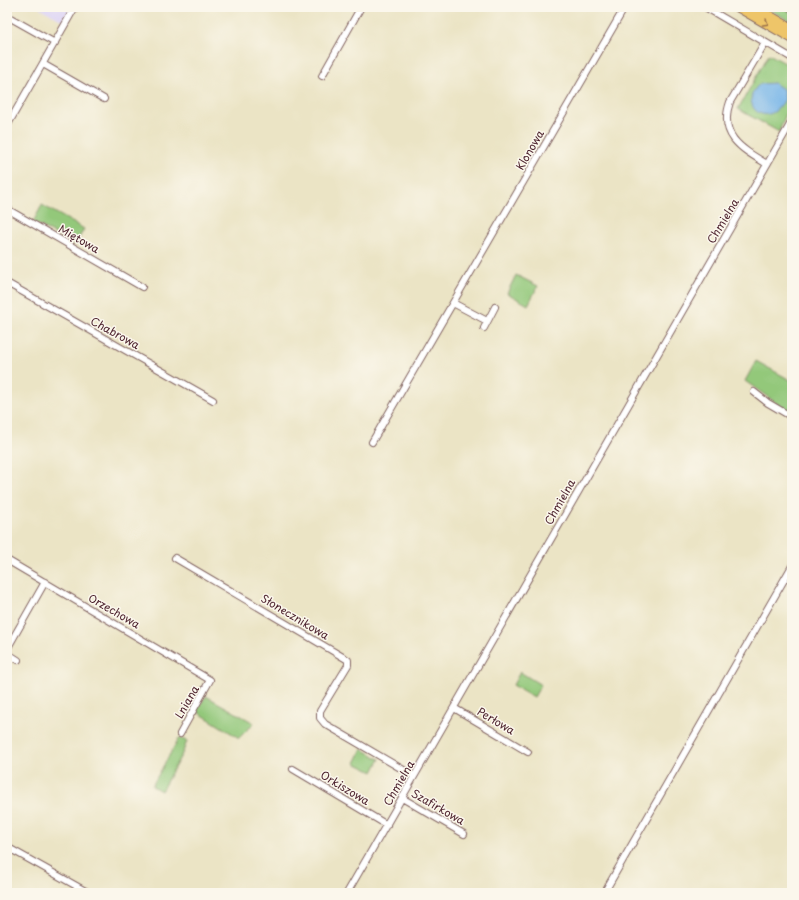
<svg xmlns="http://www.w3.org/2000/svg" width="799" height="900" font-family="'Playpen Sans',sans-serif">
<rect width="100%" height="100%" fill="#fbf7ec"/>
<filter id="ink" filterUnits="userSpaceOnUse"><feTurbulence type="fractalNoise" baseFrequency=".025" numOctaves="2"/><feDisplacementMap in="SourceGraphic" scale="8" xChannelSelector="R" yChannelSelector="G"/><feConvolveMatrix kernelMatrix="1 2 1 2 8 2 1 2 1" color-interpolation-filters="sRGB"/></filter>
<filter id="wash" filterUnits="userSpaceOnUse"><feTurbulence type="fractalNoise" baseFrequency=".012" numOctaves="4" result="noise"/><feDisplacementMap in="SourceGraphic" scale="16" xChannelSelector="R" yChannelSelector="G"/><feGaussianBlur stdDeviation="0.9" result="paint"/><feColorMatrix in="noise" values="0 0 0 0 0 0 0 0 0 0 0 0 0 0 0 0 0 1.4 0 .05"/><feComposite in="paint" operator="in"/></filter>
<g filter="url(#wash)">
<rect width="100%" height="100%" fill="#ebe4c5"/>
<!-- built -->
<path fill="#ded5f5" d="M38 7H72L63 21Z"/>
<!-- green -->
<path fill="#93c87a" stroke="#6e7452" d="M764 7H784L792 12V22Z
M769 54 792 67V99L779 132 738 109Z
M42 205 84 229 75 245 33 222Z
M516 275 538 286 528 305 507 293Z
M756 361 792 381V414L745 381Z
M520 672 541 685 534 697 513 685Z
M206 696 254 723 239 738 196 711Z
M179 738 187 741 183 752 161 791 152 786Z
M362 749 380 759 373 772 355 763Z"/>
<!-- water -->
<path fill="#75b4e8" stroke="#606a8a" d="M774 83 783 89 785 99C767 133 736 103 760 84Z"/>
</g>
<g filter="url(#ink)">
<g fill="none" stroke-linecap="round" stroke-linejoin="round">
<defs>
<path id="minor" d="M705 7 792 58
M789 7 792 9
M7 16 55 43
M765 43 730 102C718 136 742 149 767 164
M43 64 104 99
M322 76 361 7
M7 126 75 7
M7 209 142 287
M7 283 213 400
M453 303 487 321
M484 328 495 307
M754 392 768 403 792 417
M372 442 625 7
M175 558 348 660V665L320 711V718L325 724 414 776
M7 560 210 680 180 734
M7 649 45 582
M7 653 18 660
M454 708 528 752
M293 769 387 825
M402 798 464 834
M7 847 89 893
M347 893 792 121
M604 893 792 566"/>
<path id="highway" d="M738 7 792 38
M754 7 792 29"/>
</defs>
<!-- minor casing -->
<use href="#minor" stroke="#826461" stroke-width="8"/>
<!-- highway casing -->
<use href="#highway" stroke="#826461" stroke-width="11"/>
<!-- minor -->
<use href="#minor" stroke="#fff" stroke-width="6"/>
<!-- highway -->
<use href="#highway" stroke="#eec569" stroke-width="9"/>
</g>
<!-- one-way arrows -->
<defs><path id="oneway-chevron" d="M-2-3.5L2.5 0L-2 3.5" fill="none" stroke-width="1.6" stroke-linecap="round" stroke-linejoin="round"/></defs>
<use stroke="#9c724a" href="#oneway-chevron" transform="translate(766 23) rotate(30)"/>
</g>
<g text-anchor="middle" stroke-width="3" stroke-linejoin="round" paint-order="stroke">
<!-- street labels -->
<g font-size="11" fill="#4a1f2b" stroke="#fbf7ec">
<text transform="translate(530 150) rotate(-60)" y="4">Klonowa</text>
<text transform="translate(723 221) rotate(-59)" y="4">Chmielna</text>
<text transform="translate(79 239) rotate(30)" y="4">Miętowa</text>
<text transform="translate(115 333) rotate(29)" y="4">Chabrowa</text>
<text transform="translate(560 502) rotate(-61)" y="4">Chmielna</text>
<text transform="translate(114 611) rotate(30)" y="4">Orzechowa</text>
<text transform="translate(295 617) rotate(31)" y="4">Słonecznikowa</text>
<text transform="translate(187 702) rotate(-60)" y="4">Lniana</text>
<text transform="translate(496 721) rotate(31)" y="4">Perłowa</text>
<text transform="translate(399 783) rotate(-60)" y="4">Chmielna</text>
<text transform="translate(345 788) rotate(31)" y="4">Orkiszowa</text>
<text transform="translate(438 807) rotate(30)" y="4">Szafirkowa</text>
</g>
</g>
<!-- margin -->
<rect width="799" height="900" fill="none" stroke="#fbf7ec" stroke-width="24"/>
</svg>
